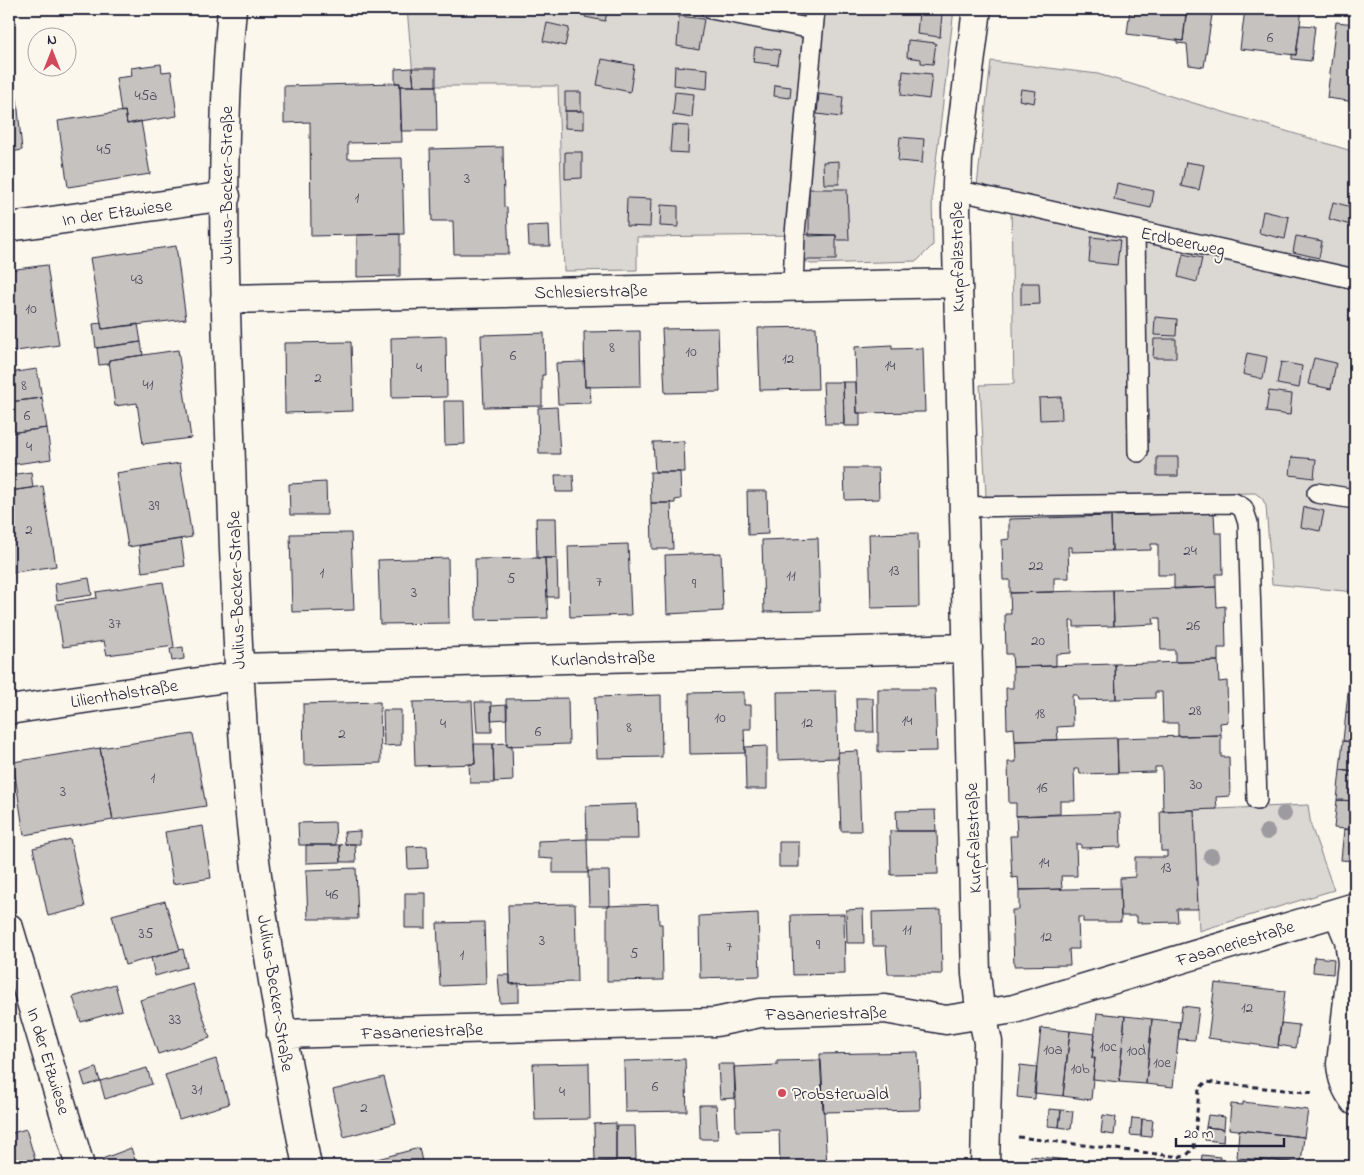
<svg xmlns="http://www.w3.org/2000/svg" width="1364" height="1175" font-family="'Indie Flower',sans-serif">
<rect width="100%" height="100%" fill="#fbf7ec"/>
<filter id="ink" filterUnits="userSpaceOnUse"><feTurbulence type="fractalNoise" baseFrequency=".02" numOctaves="2"/><feDisplacementMap in="SourceGraphic" scale="10" xChannelSelector="R" yChannelSelector="G"/><feConvolveMatrix kernelMatrix="1 2 1 2 8 2 1 2 1" color-interpolation-filters="sRGB"/></filter>
<g filter="url(#ink)">
<!-- green -->
<path fill="#dbd8d3" stroke="#7e7d87" d="M407 9H954L932 195 933 245 917 261 811 264 803 260 801 235 637 237V270L564 271 558 86H414Z
M991 61 1098 74 1355 152V592L1272 584 1266 506 1262 498 1255 493 991 498 986 496 980 385 1014 384 1011 203 977 186Z
M1308 805 1311 826 1334 890 1199 931 1194 810Z"/>
<!-- building -->
<path fill="#c6c2c0" stroke="#22223b" d="M587 9H608L605 21 585 17Z
M1130 9H1187L1183 41 1127 34Z
M1245 9H1302L1296 55 1240 49Z
M919 12 942 13 940 37 917 34Z
M1186 12 1212 15 1204 67 1189 65 1187 44 1177 43V40L1183 41Z
M679 16 704 19 699 50 677 46Z
M1336 22 1355 24V102L1327 98Z
M547 23 569 28 565 46 543 41Z
M1300 25 1315 26 1311 61 1292 59V54L1296 55Z
M908 40 936 43 933 64 921 63V59L907 57Z
M755 47 780 50 778 65 753 62Z
M602 59 634 65 630 92 597 85Z
M161 64 162 72 171 71 177 116 127 124 125 111 121 112 116 78 132 76 131 68Z
M675 66 708 69 707 89 674 85Z
M412 68H436V86H414Z
M412 68 414 86H400V83H395V69Z
M903 71 932 74 929 99 901 95Z
M395 83H400L402 142 348 143V159L402 158 404 234 311 236 310 122 284 123V86Z
M775 85 791 87 790 98 774 96Z
M400 86H436L437 131H401Z
M1021 89 1036 91 1034 103 1019 100Z
M565 92H581V111H565Z
M675 92 694 94 692 118 673 115Z
M819 94 843 97 841 117 817 114Z
M17 99 22 150 11 152 9 100Z
M125 111 127 124 141 121 150 174 68 187 58 121Z
M565 111H584V129L565 128Z
M672 125 689 126 688 153 670 152Z
M900 137 924 139 922 163 898 161Z
M9 138 15 187 9 188Z
M503 147 504 207 507 208 509 254H454L453 221H432L430 149Z
M565 152H582V178L565 179Z
M839 161V184H824L823 162Z
M1186 162 1204 165 1199 190 1181 186Z
M1117 183 1154 191 1151 208 1114 200Z
M809 189H847L849 240H836V235L809 236Z
M627 198 651 199 650 227 626 226Z
M1333 202 1355 208 1354 226 1329 219Z
M661 205 678 206V227L660 226Z
M1263 211 1289 217 1285 239 1259 233Z
M549 225 550 246H529L528 226Z
M400 234V276L357 277V235Z
M802 234 836 235V260H803Z
M1296 236 1322 241 1319 258 1293 252Z
M1091 237 1120 240 1117 265 1089 262Z
M176 246 186 319 102 329 90 258Z
M1183 254 1202 258 1197 282 1178 277Z
M47 265 59 345 9 352V270Z
M1021 283H1039L1040 304 1021 305Z
M1155 317 1177 319 1176 336 1154 335Z
M101 323 102 329 138 324 141 342 96 348 93 324Z
M816 327 818 389 760 390 758 328Z
M718 328 720 392 665 393 662 329Z
M640 331 641 386 585 387 584 332Z
M544 333 545 375H542V406L484 407 481 335Z
M446 336 447 397 392 398 391 338Z
M1154 339H1176V358H1153Z
M141 342 143 355 109 360V364L99 365 97 348Z
M351 342 353 411 285 413 284 343Z
M892 345V349L923 348 925 412 857 413 855 347Z
M178 350 191 438 143 444 137 403 115 406 109 360Z
M1247 353 1267 357 1263 379 1243 374Z
M1314 358 1336 363 1331 389 1308 384Z
M584 362 585 387 590 386 591 403 558 404 556 363Z
M1281 362 1302 366 1299 388 1277 384Z
M37 369 42 398 9 402V373Z
M823 382H843L844 424H825Z
M843 382H856L857 413H860V426H844Z
M1269 391 1292 394 1290 415 1266 412Z
M1061 397 1062 419 1040 420 1039 398Z
M42 398 47 428 9 433V402Z
M444 401H464L465 444 445 445Z
M557 407 560 454H539L538 408Z
M47 428 51 459 9 465V433Z
M684 441 685 472H655L653 442Z
M1157 457H1178V476H1157Z
M1292 457 1316 459 1314 478 1290 475Z
M180 463 192 537 128 547 116 473Z
M844 468H878L879 499 845 500Z
M31 472 33 488 9 491V475Z
M650 472H680L681 499 675 500V503H651Z
M555 475H573L574 492H556Z
M326 482 327 515H290L289 484Z
M43 486 56 566 9 573V491Z
M747 491H767L768 534 748 535Z
M651 503H671L673 549H652Z
M1304 507 1324 511 1320 531 1301 527Z
M1214 513 1215 533H1222L1223 574H1216V587L1174 589V575H1158V544H1151V550L1112 551 1111 516Z
M1111 516 1112 551 1072 552V547H1068L1069 578H1054V592L1010 593V580H1003L1002 540 1009 539V519Z
M536 518H556L557 558H537Z
M351 533 354 610 292 612 290 534Z
M918 533 919 607 871 608 869 534Z
M818 538 820 611 764 612 762 540Z
M181 539 185 566 142 572 139 546Z
M628 544 631 615 570 617 568 546Z
M721 553 723 611 667 614 665 555Z
M448 558 449 623 380 624 378 560Z
M537 558H545L548 618 476 620 475 559Z
M545 558H557L558 597H547Z
M89 578 92 595 57 600 55 584Z
M163 582 174 646 107 655 104 641 63 647 56 604 97 598 96 592Z
M1216 587 1217 607 1225 606 1226 648H1218V661L1175 662V650H1161L1160 618H1153L1154 624 1114 626 1113 590Z
M1113 590 1114 626 1074 627V621H1070L1071 653 1056 654V666L1013 667 1012 654H1006L1005 614H1011L1010 593Z
M183 647 184 659 172 661 170 649Z
M1352 651H1355V683H1349Z
M1218 661 1219 682 1227 681 1228 722 1220 723 1221 735 1178 736V723H1163L1162 692H1155V698L1116 699 1115 664Z
M1115 664 1116 699 1078 700 1077 695H1072L1073 726 1057 727 1058 740 1015 741 1014 728 1007 729 1006 688H1013V667Z
M1349 683H1355V713L1346 712Z
M878 689H935L937 751 878 752Z
M836 691 838 758 778 760 777 692Z
M744 692V705H751V729H744L745 753 690 754 689 693Z
M661 695 662 757 597 758 595 697Z
M568 698 569 744 507 746 506 699Z
M856 698H873L874 732H857Z
M472 701 475 764 415 766 413 702Z
M380 702 381 763 304 765 303 704Z
M475 702H491L492 732H477Z
M507 705V719L491 720V706Z
M383 710H401V745L384 746Z
M1346 712 1355 713V742L1343 741Z
M193 734 206 806 113 820 100 748Z
M1221 735V757H1229L1230 796 1216 797 1217 809 1163 811 1162 767H1155V772L1118 773 1117 738Z
M1117 738 1118 773 1080 774 1079 769H1074L1075 801H1060V814L1016 816V803H1009L1008 762H1016L1015 741Z
M1343 741 1355 742V772L1340 770Z
M507 743V746L512 745 513 781 494 782 493 744Z
M474 744H493L494 783H470L469 764H475Z
M767 746V789H746L745 747Z
M100 748 113 820 24 835 13 762Z
M858 751 861 831H841L838 752Z
M1340 770 1355 772V801L1337 800Z
M1337 800 1355 801V830L1334 828Z
M637 804 638 839H587L586 806Z
M935 810 936 831H897L896 811Z
M1194 810 1198 909H1177L1178 922 1137 923V916H1121L1120 878 1135 877V857H1167V851H1161L1160 811Z
M1120 813 1121 847 1081 848V844H1076L1077 876H1061L1062 889 1019 890 1018 877 1012 878 1010 836H1017L1016 816Z
M335 822 336 845H299L298 823Z
M203 826 211 878 173 884 165 832Z
M1344 829 1355 830V861L1341 860Z
M360 831V844H345L344 832Z
M890 831H937L938 874 891 875Z
M70 839 85 907 48 916 33 848Z
M587 839 588 873H553V859L538 858V841Z
M779 842H799V867H779Z
M345 844H355L356 862H341L340 845Z
M306 845H340L341 862 306 863Z
M427 846 428 868 408 869 407 847Z
M356 868 358 919H308L306 870Z
M588 871H609L610 906H589Z
M1120 888 1121 922H1083V917H1078L1079 949H1069L1070 965 1014 966 1012 910H1019V890Z
M405 893H426V928H405Z
M165 901 180 950 125 965 112 915Z
M575 904 577 982 510 984 508 905Z
M658 904 659 924H662L663 980 607 981V906Z
M863 909 864 943H847L846 910Z
M941 910 942 974H888L886 946H873L872 912Z
M758 913 760 976 700 978 699 916Z
M844 914 845 974 793 975 791 915Z
M484 922 486 984 440 986 437 923Z
M183 949 187 967 155 976 151 958Z
M1314 957 1334 959 1333 974 1313 972Z
M498 975H510V984L519 983V1002L500 1003Z
M1215 983 1285 991 1278 1048 1208 1038Z
M115 984 122 1010 81 1022 73 997Z
M193 984 210 1038 158 1054 140 1000Z
M1182 1006 1199 1008 1195 1040 1178 1039Z
M1097 1013 1125 1016 1119 1082 1093 1079 1095 1058H1092Z
M1125 1016 1152 1019 1146 1084 1119 1082Z
M1152 1019 1180 1022 1173 1087 1146 1084Z
M1281 1023 1299 1025 1296 1048 1278 1045Z
M1041 1028 1070 1031 1063 1096 1034 1093Z
M1070 1031 1095 1034 1092 1058H1095L1091 1100 1063 1096Z
M918 1052 920 1110 823 1112 820 1054Z
M216 1059 229 1104 179 1119 165 1075Z
M685 1059 687 1111 625 1112 624 1061Z
M821 1060 827 1166H780L779 1130 736 1131 734 1067 777 1065V1061Z
M589 1063 590 1119 535 1120 533 1064Z
M718 1064H734L736 1098 720 1099Z
M1020 1065 1037 1067 1035 1099 1017 1097Z
M96 1068 100 1081 85 1086 81 1073Z
M147 1068 152 1084 105 1099 100 1081Z
M384 1077 396 1123 344 1137 333 1090Z
M1243 1102 1308 1110 1304 1137 1229 1129 1231 1104 1243 1105Z
M699 1105H716L718 1139H700Z
M1049 1109 1061 1110 1059 1127 1048 1126Z
M1061 1110 1073 1111 1071 1129 1059 1127Z
M1103 1115 1116 1117 1114 1135 1101 1133Z
M1208 1115 1225 1117 1224 1129 1206 1127Z
M1132 1118 1142 1119 1141 1136 1130 1135Z
M1142 1119 1153 1120 1151 1137 1141 1136Z
M616 1123V1161L595 1162 594 1124Z
M616 1126H635L636 1160H616Z
M1206 1127 1224 1129 1223 1142 1205 1140Z
M26 1129 37 1166H9V1134Z
M1239 1130 1304 1137 1301 1163 1237 1158Z
M131 1148 137 1166H104L102 1159Z
M419 1148 423 1166H349L385 1157Z
M1202 1155 1220 1157 1219 1166H1201Z
M1031 1156 1058 1159 1057 1166H1030Z
M1058 1159 1086 1162V1166H1057Z
M1242 1159 1271 1161 1272 1160 1306 1164 1305 1166H1241Z"/>
<g fill="none" stroke-linecap="round" stroke-linejoin="round">
<defs>
<path id="service" d="M711 9 813 29
M956 190 1355 279
M1135 231 1138 452
M793 287 795 234 815 9
M1317 493 1355 499
M964 507 1234 503 1243 508 1248 523 1257 800"/>
<path id="minor" d="M232 9C219 150 225 294 230 435 235 571 238 708 253 844 266 952 286 1060 307 1166
M977 9 958 158 956 209 976 974 979 1001 988 1042 985 1166
M9 227 226 196
M225 299 957 283
M239 668 968 648
M9 710 239 676
M1338 913 1349 940 1352 963 1341 1064C1342 1079 1346 1089 1355 1101
M9 928 80 1166
M281 1034 716 1022 760 1013 885 1009 946 1020 1014 1009 1355 907"/>
</defs>
<!-- service casing -->
<use href="#service" stroke="#22223b" stroke-width="22"/>
<!-- minor casing -->
<use href="#minor" stroke="#22223b" stroke-width="31"/>
<!-- path -->
<path stroke="#22223b" stroke-width="3" stroke-dasharray="5 4" stroke-linecap="butt" d="M1018 1137 1181 1157 1187 1155 1194 1148 1199 1089 1206 1082 1315 1093"/>
<!-- service -->
<use href="#service" stroke="#fbf7ec" stroke-width="19"/>
<!-- minor -->
<use href="#minor" stroke="#fbf7ec" stroke-width="28"/>
</g>
<!-- trees -->
<g fill="#9d9ba0">
<circle cx="1284" cy="814" r="8"/>
<circle cx="1267" cy="832" r="8"/>
<circle cx="1211" cy="856" r="8"/>
</g>
</g>
<!-- markers -->
<circle fill="#d1495b" stroke="#fbf7ec" stroke-width="2" cx="782" cy="1093" r="5"/>
<g text-anchor="middle" stroke-width="4" stroke-linejoin="round" paint-order="stroke">
<!-- number labels -->
<g font-size="15" fill="#4b4a5c">
<text x="1270" y="42">6</text>
<text x="146" y="100">45a</text>
<text x="104" y="154">45</text>
<text x="467" y="183">3</text>
<text x="357" y="202">1</text>
<text x="137" y="284">43</text>
<text x="31" y="313">10</text>
<text x="612" y="352">8</text>
<text x="691" y="356">10</text>
<text x="513" y="360">6</text>
<text x="788" y="363">12</text>
<text x="890" y="370">14</text>
<text x="419" y="372">4</text>
<text x="318" y="382">2</text>
<text x="148" y="389">41</text>
<text x="24" y="390">8</text>
<text x="27" y="420">6</text>
<text x="29" y="451">4</text>
<text x="154" y="510">39</text>
<text x="29" y="534">2</text>
<text x="1190" y="555">24</text>
<text x="1036" y="570">22</text>
<text x="894" y="575">13</text>
<text x="322" y="577">1</text>
<text x="791" y="580">11</text>
<text x="511" y="583">5</text>
<text x="599" y="586">7</text>
<text x="694" y="588">9</text>
<text x="414" y="597">3</text>
<text x="115" y="628">37</text>
<text x="1193" y="630">26</text>
<text x="1038" y="645">20</text>
<text x="1195" y="715">28</text>
<text x="1040" y="718">18</text>
<text x="720" y="722">10</text>
<text x="907" y="725">14</text>
<text x="807" y="727">12</text>
<text x="443" y="728">4</text>
<text x="629" y="732">8</text>
<text x="538" y="736">6</text>
<text x="342" y="738">2</text>
<text x="153" y="782">1</text>
<text x="1196" y="789">30</text>
<text x="1042" y="792">16</text>
<text x="63" y="796">3</text>
<text x="1044" y="867">14</text>
<text x="1166" y="872">13</text>
<text x="332" y="899">46</text>
<text x="907" y="934">11</text>
<text x="146" y="938">35</text>
<text x="1046" y="941">12</text>
<text x="542" y="945">3</text>
<text x="818" y="949">9</text>
<text x="729" y="951">7</text>
<text x="634" y="958">5</text>
<text x="462" y="959">1</text>
<text x="1247" y="1012">12</text>
<text x="175" y="1024">33</text>
<text x="1108" y="1051">10c</text>
<text x="1053" y="1054">10a</text>
<text x="1136" y="1055">10d</text>
<text x="1162" y="1067">10e</text>
<text x="1080" y="1073">10b</text>
<text x="655" y="1091">6</text>
<text x="197" y="1094">31</text>
<text x="562" y="1096">4</text>
<text x="364" y="1112">2</text>
</g>
<!-- street labels -->
<g font-size="18" fill="#22223b" stroke="#fbf7ec">
<text transform="translate(226 185) rotate(-90)" y="6">Julius-Becker-Straße</text>
<text transform="translate(117 212) rotate(-8)" y="6">In der Etzwiese</text>
<text transform="translate(1183 241) rotate(12)" y="6">Erdbeerweg</text>
<text transform="translate(957 257) rotate(-91)" y="6">Kurpfalzstraße</text>
<text transform="translate(591 291) rotate(-1)" y="6">Schlesierstraße</text>
<text transform="translate(236 590) rotate(-92)" y="6">Julius-Becker-Straße</text>
<text transform="translate(603 658) rotate(-2)" y="6">Kurlandstraße</text>
<text transform="translate(124 693) rotate(-9)" y="6">Lilienthalstraße</text>
<text transform="translate(973 838) rotate(-92)" y="6">Kurpfalzstraße</text>
<text transform="translate(1235 943) rotate(-17)" y="6">Fasaneriestraße</text>
<text transform="translate(276 993) rotate(81)" y="6">Julius-Becker-Straße</text>
<text transform="translate(826 1013) rotate(-1)" y="6">Fasaneriestraße</text>
<text transform="translate(422 1031) rotate(-2)" y="6">Fasaneriestraße</text>
<text transform="translate(49 1061) rotate(73)" y="6">In der Etzwiese</text>
</g>
<!-- poi labels -->
<g font-size="18" fill="#22223b" stroke="#fbf7ec" text-anchor="start">
<text x="792" y="1099">Probsterwald</text>
</g>
</g>
<!-- margin -->
<rect width="1364" height="1175" fill="none" stroke="#fbf7ec" stroke-width="30"/>
<rect x="15" y="15" width="1334" height="1145" fill="none" stroke="#22223b" stroke-width="2" filter="url(#ink)"/>
<!-- north arrow -->
<g transform="translate(52 52)"><circle r="24" fill="#fbf7ec" stroke="#a4a2a5"/>
<path d="M0-4L9 19L0 12L-9 19Z" fill="#d1495b"/>
<text y="-8" font-size="14" font-weight="bold" text-anchor="middle" fill="#22223b">N</text>
</g>
<!-- scale -->
<path d="M1176 1138v8h108v-8" fill="none" stroke="#22223b" stroke-width="2.5"/>
<text x="1184" y="1138" font-size="15" fill="#22223b" stroke="#fbf7ec" stroke-width="4" paint-order="stroke">20 m</text>
</svg>
